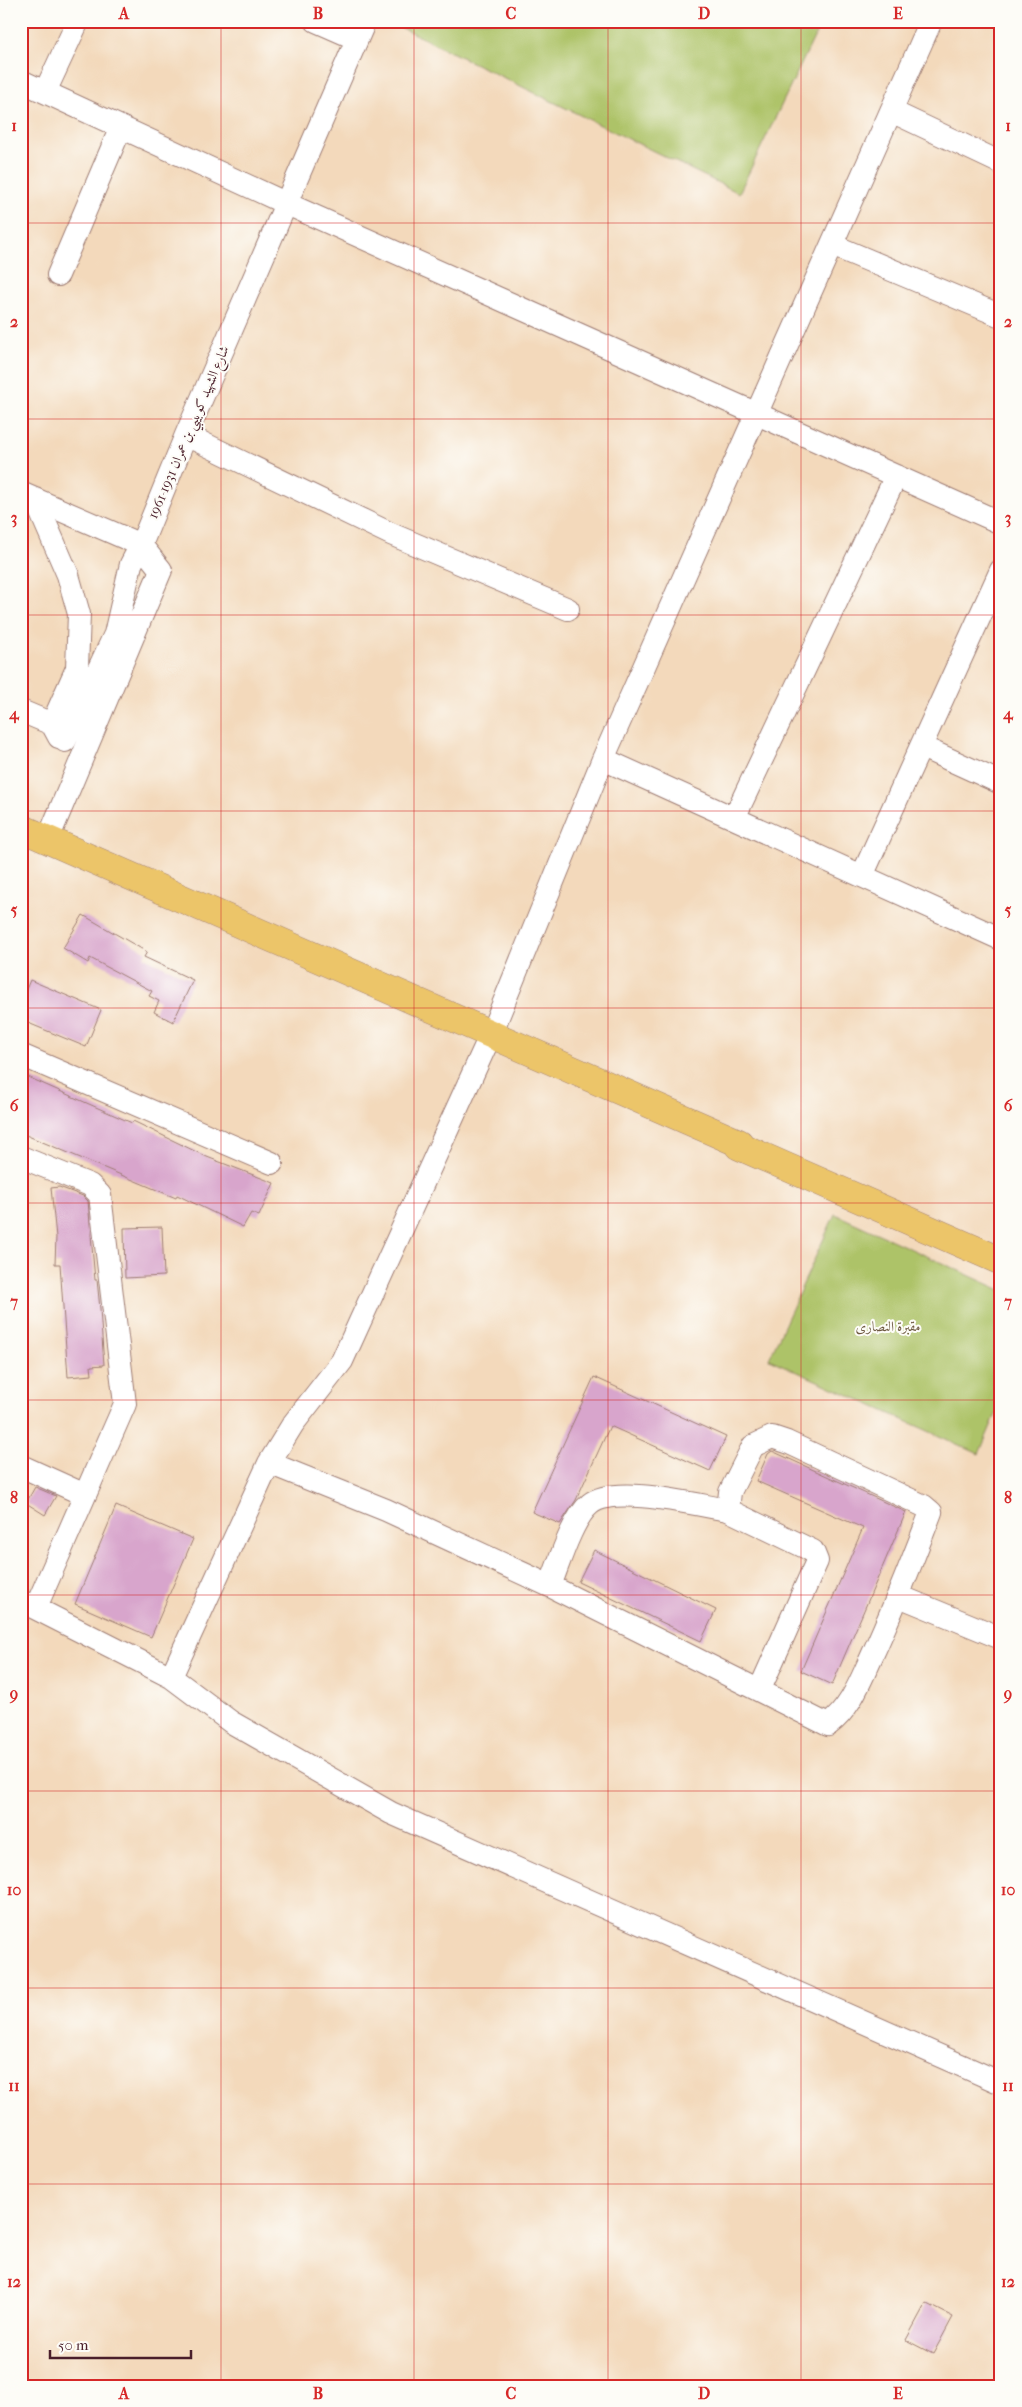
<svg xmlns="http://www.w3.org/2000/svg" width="1022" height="2407" font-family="'IM FELL French Canon',Amiri,serif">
<rect width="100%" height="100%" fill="#fdfcf7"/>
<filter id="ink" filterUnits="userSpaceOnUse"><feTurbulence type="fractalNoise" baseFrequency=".02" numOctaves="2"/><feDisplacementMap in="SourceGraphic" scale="10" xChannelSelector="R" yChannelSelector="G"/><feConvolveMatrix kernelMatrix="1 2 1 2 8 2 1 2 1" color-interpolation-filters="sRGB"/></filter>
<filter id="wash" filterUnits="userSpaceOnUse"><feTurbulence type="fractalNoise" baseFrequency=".0096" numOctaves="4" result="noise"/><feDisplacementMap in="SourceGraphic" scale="20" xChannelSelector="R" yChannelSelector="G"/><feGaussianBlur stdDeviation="1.12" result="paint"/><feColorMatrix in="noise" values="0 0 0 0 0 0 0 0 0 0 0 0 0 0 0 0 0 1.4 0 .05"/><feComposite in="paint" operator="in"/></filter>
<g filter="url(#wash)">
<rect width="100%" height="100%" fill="#f3d9bb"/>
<!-- green -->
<path fill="#adc368" stroke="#7c714a" d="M395 21H822L739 193 394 24Z
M835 1214 1001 1290V1402L979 1454 769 1359Z"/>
<g id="blocks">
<!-- building -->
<path fill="#d8a5cc" d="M83 915 147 952 144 957 193 980 173 1022 154 1012 159 1001 149 996 152 991 90 958 88 963 63 948Z
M30 980 101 1010 86 1047 21 1020V1001Z
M21 1074 132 1123 133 1121 207 1157 274 1183 259 1216 251 1213 243 1227 177 1195 176 1198 21 1133Z
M59 1187 83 1196 88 1201 95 1280H97L100 1309 104 1365 91 1366 92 1375 68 1377 60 1264H55L56 1237 51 1188Z
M162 1227 164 1276 125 1278 124 1228Z
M594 1377 726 1437 710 1471 610 1426 576 1500 560 1524 532 1512Z
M772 1451 906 1512 832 1685 801 1671 863 1528 756 1481 768 1454Z
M35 1487 56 1496 45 1515 26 1503Z
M116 1506 193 1539 151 1637 75 1604Z
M594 1550 716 1610 701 1641 578 1582Z
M926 2303 953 2317 933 2354 906 2340Z"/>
</g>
</g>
<g filter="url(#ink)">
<use href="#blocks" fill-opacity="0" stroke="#9e7c73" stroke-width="1"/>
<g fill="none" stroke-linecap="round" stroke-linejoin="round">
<defs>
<path id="minor" d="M316 21 357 39
M21 81 285 203 1001 523
M45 92 78 21
M891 111 1001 163
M832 245 1001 316
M58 275 121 127
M186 435 391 534 568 609
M21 493 141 545 131 564 115 634 65 741
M35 499 68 575 79 614 77 668 52 724
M21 711 52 724 59 737
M922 747 1001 783
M603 759 1001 939
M734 818 896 476
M48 839 161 570 141 545 186 435 365 21
M862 876 1001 570
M21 1055 272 1163
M21 1157 90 1185 100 1195 125 1404 36 1607
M269 1463 386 1510 550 1586 828 1725C850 1709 860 1682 871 1658 893 1610 912 1562 931 1512L924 1506 787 1442 772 1437 753 1446 730 1492 728 1510 813 1551 817 1561 760 1689
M21 1466 85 1495
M550 1586C559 1563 572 1519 590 1504 614 1484 697 1505 728 1510
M899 1596 1001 1638
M21 1601 171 1677 231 1722 391 1813 1001 2083
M171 1677 269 1463 293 1424 342 1361 491 1034 603 759 931 21"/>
<path id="major" d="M21 828 739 1143V1146L1001 1261"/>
</defs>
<!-- minor casing -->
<use href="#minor" stroke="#9e7c73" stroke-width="24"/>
<!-- major casing -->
<use href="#major" stroke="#9e7c73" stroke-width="29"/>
<!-- minor -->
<use href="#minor" stroke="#fff" stroke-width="22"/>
<!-- major -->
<use href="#major" stroke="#ecc569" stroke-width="28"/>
</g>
</g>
<!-- grid -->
<path fill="none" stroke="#d62828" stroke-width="1" stroke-opacity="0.55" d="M221 21V2386M414 21V2386M608 21V2386M801 21V2386M21 223H1001M21 419H1001M21 615H1001M21 811H1001M21 1008H1001M21 1203H1001M21 1400H1001M21 1595H1001M21 1791H1001M21 1988H1001M21 2184H1001"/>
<g text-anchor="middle" stroke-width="4" stroke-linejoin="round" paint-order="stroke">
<!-- street labels -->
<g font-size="14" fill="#4a1f2b" stroke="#fdfcf7">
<text transform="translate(188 432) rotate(-67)" y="5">شارع الشهيد كوبيبي بن عمران 1931-1961</text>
</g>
<!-- park labels -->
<g font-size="14" fill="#6d5840" stroke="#fdfcf7">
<text x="888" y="1331">مقبرة النصارى</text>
</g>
</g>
<!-- margin -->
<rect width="1022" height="2407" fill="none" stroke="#fdfcf7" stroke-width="55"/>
<!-- scale -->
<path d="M50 2350v8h141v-8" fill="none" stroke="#4a1f2b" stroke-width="2.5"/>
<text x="58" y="2350" font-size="15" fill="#4a1f2b" stroke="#fdfcf7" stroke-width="4" paint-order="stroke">50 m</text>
<rect x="28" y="28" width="966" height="2352" fill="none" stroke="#d62828" stroke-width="2"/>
<g font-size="16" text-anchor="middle" font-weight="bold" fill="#d62828">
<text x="124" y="19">A</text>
<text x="318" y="19">B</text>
<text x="511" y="19">C</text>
<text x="704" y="19">D</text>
<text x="898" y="19">E</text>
<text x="14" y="131">1</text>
<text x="1008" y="131">1</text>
<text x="14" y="327">2</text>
<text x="1008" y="327">2</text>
<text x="14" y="523">3</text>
<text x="1008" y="523">3</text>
<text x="14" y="719">4</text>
<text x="1008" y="719">4</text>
<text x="14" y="915">5</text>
<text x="1008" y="915">5</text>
<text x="14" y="1111">6</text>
<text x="1008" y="1111">6</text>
<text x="14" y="1307">7</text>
<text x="1008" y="1307">7</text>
<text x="14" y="1503">8</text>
<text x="1008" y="1503">8</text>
<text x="14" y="1699">9</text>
<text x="1008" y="1699">9</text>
<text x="14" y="1895">10</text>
<text x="1008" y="1895">10</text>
<text x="14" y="2091">11</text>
<text x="1008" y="2091">11</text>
<text x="14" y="2287">12</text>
<text x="1008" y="2287">12</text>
<text x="124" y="2399">A</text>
<text x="318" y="2399">B</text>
<text x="511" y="2399">C</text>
<text x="704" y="2399">D</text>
<text x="898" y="2399">E</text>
</g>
</svg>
